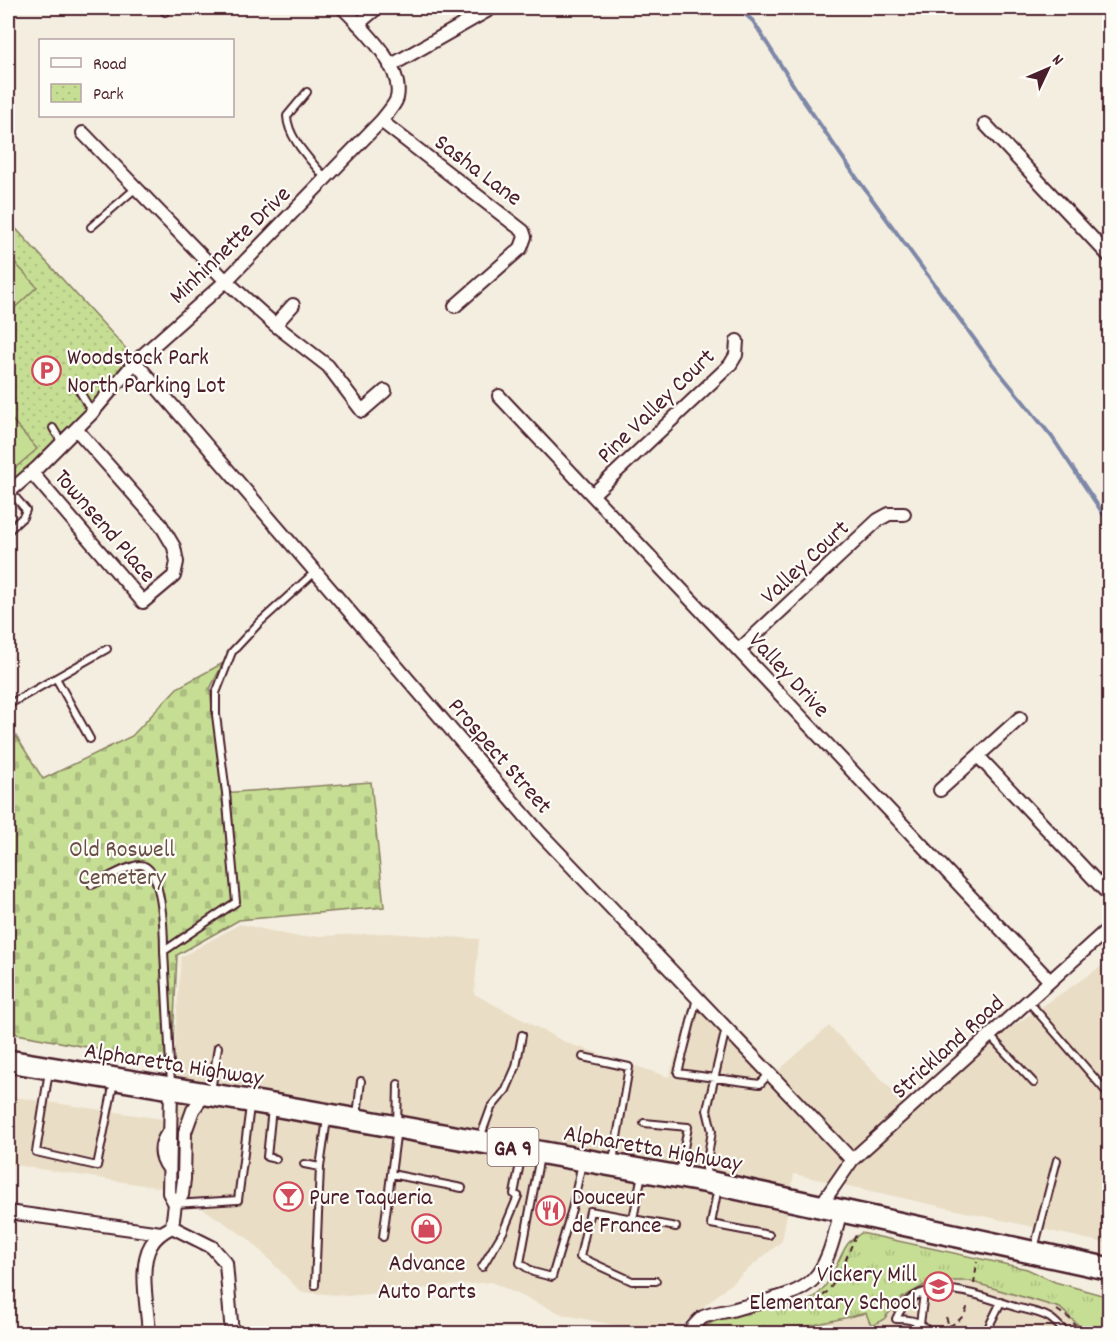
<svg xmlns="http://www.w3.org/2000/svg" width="1117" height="1341" font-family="Dekko,sans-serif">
<defs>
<pattern id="grass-tufts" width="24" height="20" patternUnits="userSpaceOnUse" patternTransform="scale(1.5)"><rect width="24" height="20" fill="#c6de94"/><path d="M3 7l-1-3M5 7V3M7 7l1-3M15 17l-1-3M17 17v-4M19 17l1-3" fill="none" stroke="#acbe80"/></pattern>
<pattern id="cemetery-stones" width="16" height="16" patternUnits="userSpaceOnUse" patternTransform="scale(1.5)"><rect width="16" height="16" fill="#c6de94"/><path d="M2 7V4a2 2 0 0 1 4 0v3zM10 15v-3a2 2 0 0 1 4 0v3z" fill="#acbe80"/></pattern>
<pattern id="park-dots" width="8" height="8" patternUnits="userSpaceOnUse" patternTransform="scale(1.5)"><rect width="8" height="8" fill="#c6de94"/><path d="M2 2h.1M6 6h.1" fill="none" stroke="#acbe80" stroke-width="1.8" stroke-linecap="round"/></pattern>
</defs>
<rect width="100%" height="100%" fill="#f4eee0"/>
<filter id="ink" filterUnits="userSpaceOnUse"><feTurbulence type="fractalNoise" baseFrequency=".0167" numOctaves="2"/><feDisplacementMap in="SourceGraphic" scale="12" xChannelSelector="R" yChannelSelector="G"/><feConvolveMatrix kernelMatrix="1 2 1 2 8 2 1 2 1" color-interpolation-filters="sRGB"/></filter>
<g filter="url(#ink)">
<!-- built -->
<path fill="#e9ddc5" d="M240 924 298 937 388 933 479 939 474 994 567 1043 669 1077 697 987 779 1070 829 1026 903 1101 1109 961V1244L794 1174 782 1241 672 1333H653L564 1315 491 1282 348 1296 301 1292 250 1240 175 1190 8 1164V1096L169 1120 181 957Z
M980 1266 1109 1333 706 1334Z"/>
<!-- grass -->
<path fill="url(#grass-tufts)" stroke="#887e60" stroke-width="1.5" d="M861 1233 1027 1269 1055 1282 1109 1297V1333H1087L1060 1308 969 1281H931L902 1298 884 1319 873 1325 870 1323 866 1313 778 1333H696C713 1317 751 1310 775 1307 783 1305 794 1306 803 1303 829 1295 834 1265 847 1245 850 1240 856 1237 861 1233Z"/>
<!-- cemetery -->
<path fill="url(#cemetery-stones)" stroke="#887e60" stroke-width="1.5" d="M223 663 210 689 222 793 371 782 384 907 239 920 177 955 172 1063 17 1034 8 1024V734L13 731 43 779 132 736 177 688Z"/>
<!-- park -->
<path fill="url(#park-dots)" stroke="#887e60" stroke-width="1.5" d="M8 220 141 365 84 423 8 487Z"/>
<!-- pitch -->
<path fill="#c6de94" stroke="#887e60" stroke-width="1.5" d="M8 255 37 287 8 314Z
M8 415 37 449 8 474Z"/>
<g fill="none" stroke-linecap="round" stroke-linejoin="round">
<!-- stream -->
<path stroke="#7d87a7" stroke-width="4" d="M738 8 753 21 799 94 856 177 991 362 1052 437 1110 524"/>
<defs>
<path id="lane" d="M161 8 165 12
M307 92 287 116C288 139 311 160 325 178
M91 227 136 188
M77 387 92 412
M53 428 62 443
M8 531 23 517 26 510 10 491
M56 678 90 739
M8 705 107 649
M92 885C104 880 128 865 140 865 163 865 164 935 164 951
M697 998 678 1073 760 1084 769 1074
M1028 1001 1110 1096
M990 1036 1034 1083
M583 1057 629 1067 613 1161
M49 1071 36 1152 97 1166 114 1082
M171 1084 164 951 236 902 226 793 216 715V693L232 652 259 623 315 572
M211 1091 218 1047
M272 1108 267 1157 276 1159
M357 1116 361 1081
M644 1123 688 1127 679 1174
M480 1138 491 1108 506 1090 516 1067 522 1035
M540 1156 520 1263 533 1272 552 1277 572 1209 582 1163
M304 1164 320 1167 327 1119
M391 1174 462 1188
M642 1174 633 1219 590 1211 580 1257 632 1281H656
M707 1177 706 1168 712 1131 707 1110 726 1028
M718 1187 711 1224 769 1235
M175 1204 238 1200 250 1106
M633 1219 676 1227
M383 1237 397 1128 398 1084
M1034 1249 1057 1160
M482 1267 503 1232 518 1196 514 1194 522 1153
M315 1285 320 1167
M920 1324 924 1293
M925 1328C917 1320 907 1319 896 1319 917 1269 977 1295 1015 1307 1026 1310 1040 1312 1050 1318 1056 1322 1062 1329 1067 1334
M985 1334 1001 1302"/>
<path id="street" d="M358 24 377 8
M390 66 492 8
M381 121 523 231 525 237 521 248 455 306
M985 124 1110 257
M83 133 226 281 275 325 328 366 362 411 385 391
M275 325 293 305
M135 362 539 832 852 1160
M499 396 1050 981
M32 473 143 602 174 576 177 562 174 547 161 525 76 429
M8 493 38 467 92 413 135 362 226 281 381 121C386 115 395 105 397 98 404 66 362 28 343 8
M592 495 730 365 736 355 737 341
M739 650 878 520 889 514H904
M978 756 1110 896
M940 790 1020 718
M171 1089 169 1193 175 1204
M168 1133C158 1146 160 1157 169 1169
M821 1205 852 1160 1110 927
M8 1212 161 1233
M172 1227 212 1247 226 1263 232 1334
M149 1334C148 1309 138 1266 151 1245 156 1236 164 1231 172 1227L175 1204 182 1195 184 1179 185 1132 193 1110 205 1094
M687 1334C692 1329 697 1321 703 1317 712 1313 725 1312 735 1309 812 1289 822 1292 841 1209"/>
<path id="highway" d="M8 1061 273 1105 708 1182 1110 1269"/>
</defs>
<!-- lane casing -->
<use href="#lane" stroke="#4a1f2b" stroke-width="10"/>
<!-- street casing -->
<use href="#street" stroke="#4a1f2b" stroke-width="16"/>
<!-- highway casing -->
<use href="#highway" stroke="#4a1f2b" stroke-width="26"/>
<!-- path -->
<path stroke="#4a1f2b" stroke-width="2" stroke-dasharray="6 4.5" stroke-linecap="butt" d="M974 1284 977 1262
M785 1310C792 1309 802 1309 809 1306 837 1291 844 1262 856 1235
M1057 1310 1069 1318 1083 1334
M946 1317 952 1334
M949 1326C959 1322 967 1314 968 1303"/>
<!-- lane -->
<use href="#lane" stroke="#fdfcf7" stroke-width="6"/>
<!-- street -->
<use href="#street" stroke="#fdfcf7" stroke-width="12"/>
<!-- highway -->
<use href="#highway" stroke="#fdfcf7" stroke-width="21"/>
</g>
</g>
<!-- icons -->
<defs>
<symbol id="parking-ring" viewBox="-11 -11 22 22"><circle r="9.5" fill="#fdfcf7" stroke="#d1495b" stroke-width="1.5"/><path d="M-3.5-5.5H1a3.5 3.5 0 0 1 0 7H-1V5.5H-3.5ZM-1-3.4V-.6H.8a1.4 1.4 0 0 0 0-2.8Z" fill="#d1495b"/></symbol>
<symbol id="bar-ring" viewBox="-11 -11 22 22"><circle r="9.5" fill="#fdfcf7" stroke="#d1495b" stroke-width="1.5"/><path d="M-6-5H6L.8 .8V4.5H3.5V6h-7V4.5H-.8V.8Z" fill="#d1495b"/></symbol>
<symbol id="restaurant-ring" viewBox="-11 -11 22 22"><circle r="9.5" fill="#fdfcf7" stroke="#d1495b" stroke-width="1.5"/><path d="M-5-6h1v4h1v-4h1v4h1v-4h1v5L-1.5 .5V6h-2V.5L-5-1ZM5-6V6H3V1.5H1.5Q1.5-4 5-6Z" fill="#d1495b"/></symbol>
<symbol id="shop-ring" viewBox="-11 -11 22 22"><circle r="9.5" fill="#fdfcf7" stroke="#d1495b" stroke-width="1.5"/><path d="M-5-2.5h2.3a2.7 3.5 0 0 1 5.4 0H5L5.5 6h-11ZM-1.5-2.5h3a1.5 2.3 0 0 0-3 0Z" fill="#d1495b"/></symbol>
<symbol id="school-ring" viewBox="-11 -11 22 22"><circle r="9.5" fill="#fdfcf7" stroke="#d1495b" stroke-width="1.5"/><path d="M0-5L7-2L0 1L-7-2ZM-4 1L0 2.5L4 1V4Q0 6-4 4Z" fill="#d1495b"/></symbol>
</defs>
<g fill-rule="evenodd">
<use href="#parking-ring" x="30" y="354" width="33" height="33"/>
<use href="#bar-ring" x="272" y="1180" width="33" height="33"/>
<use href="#restaurant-ring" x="534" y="1194" width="33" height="33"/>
<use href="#shop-ring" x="410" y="1212" width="33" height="33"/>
<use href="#school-ring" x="922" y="1270" width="33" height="33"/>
</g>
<g text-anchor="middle" stroke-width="4.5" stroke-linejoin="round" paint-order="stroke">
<!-- shield labels -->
<rect fill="#fdfcf7" stroke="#806168" stroke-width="1.5" x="487.5" y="1128" width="51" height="38" rx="4.5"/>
<g font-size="22" font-weight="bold" fill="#4a1f2b">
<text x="513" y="1155">GA 9</text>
</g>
<!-- street labels -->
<g font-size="24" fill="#4a1f2b" stroke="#fdfcf7">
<text transform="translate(479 169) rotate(37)" y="8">Sasha Lane</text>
<text transform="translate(229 244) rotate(-44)" y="8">Minhinnette Drive</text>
<text transform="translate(655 405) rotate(-44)" y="8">Pine Valley Court</text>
<text transform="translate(106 525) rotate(49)" y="8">Townsend Place</text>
<text transform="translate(804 561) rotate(-43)" y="8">Valley Court</text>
<text transform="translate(790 674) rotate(47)" y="8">Valley Drive</text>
<text transform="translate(501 755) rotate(49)" y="8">Prospect Street</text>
<text transform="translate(947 1046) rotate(-42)" y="8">Strickland Road</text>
<text transform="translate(174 1063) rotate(9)" y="8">Alpharetta Highway</text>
<text transform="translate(653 1147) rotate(10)" y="8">Alpharetta Highway</text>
</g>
<!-- poi labels -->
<g font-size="24" fill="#4a1f2b" stroke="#fdfcf7" text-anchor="start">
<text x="67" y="364">Woodstock Park<tspan x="67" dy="28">North Parking Lot</tspan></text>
<text x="309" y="1204">Pure Taqueria</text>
<text x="572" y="1204">Douceur<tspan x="572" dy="28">de France</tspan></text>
<text x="427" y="1270" text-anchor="middle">Advance<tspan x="427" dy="28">Auto Parts</tspan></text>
<text x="917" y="1281" text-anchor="end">Vickery Mill<tspan x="917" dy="28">Elementary School</tspan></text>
</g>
<!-- park labels -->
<g font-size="24" fill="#694f45" stroke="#fdfcf7">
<text x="122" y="856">Old Roswell<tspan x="122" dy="28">Cemetery</tspan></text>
</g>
</g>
<!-- margin -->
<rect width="1117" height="1341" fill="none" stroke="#fdfcf7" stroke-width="30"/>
<rect x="15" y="15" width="1087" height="1311" fill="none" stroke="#4a1f2b" stroke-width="2" filter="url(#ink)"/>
<!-- legend -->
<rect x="39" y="39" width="195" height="78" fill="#fdfcf7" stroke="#b5a4a5" stroke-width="1.5"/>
<rect x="51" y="58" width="30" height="9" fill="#fdfcf7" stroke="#b5a4a5" stroke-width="1.5"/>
<text x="93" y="69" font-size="18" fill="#4a1f2b">Road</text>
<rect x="51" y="84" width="30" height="18" fill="url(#park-dots)" stroke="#b5a4a5" stroke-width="1.5"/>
<text x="93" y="99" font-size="18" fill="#4a1f2b">Park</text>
<!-- north arrow -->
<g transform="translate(1048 69) rotate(46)" stroke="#fdfcf7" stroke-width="4.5" paint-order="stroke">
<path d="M0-4.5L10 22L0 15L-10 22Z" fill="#4a1f2b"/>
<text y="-9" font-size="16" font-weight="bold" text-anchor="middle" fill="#4a1f2b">N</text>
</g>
</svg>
